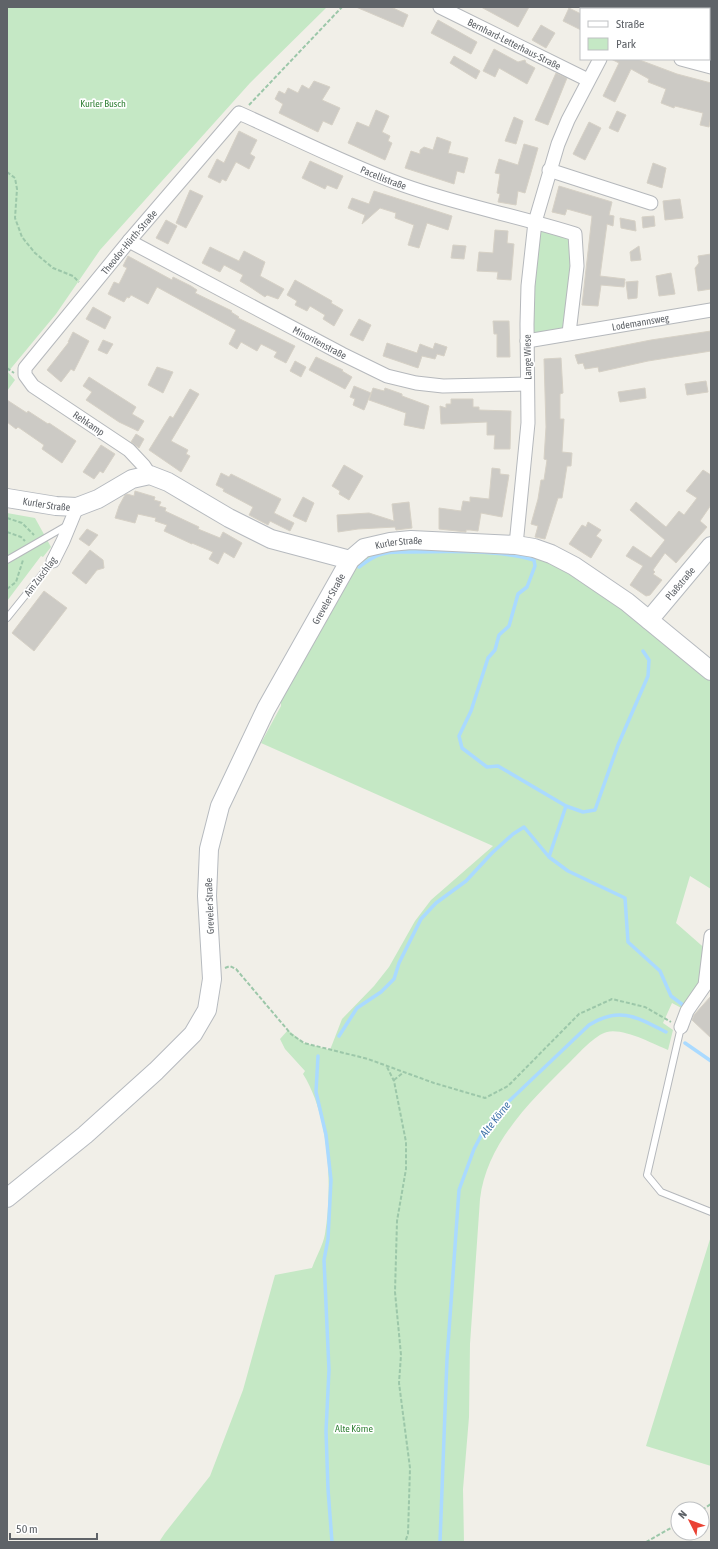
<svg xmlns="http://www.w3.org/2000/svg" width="718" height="1549" font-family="'Asap Condensed',sans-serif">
<rect width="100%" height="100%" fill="#f1efe8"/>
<!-- green -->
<path fill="#c5e8c5" d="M7 7H327L250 83 100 250 56 314 8 372 15 380 7 391Z
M535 222 575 234 569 333 527 340Z
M7 513 35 518 51 547 43 557 41 556 7 601Z
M412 548 510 553 527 555 546 561 569 572 640 621 711 680V889L690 876 676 923 709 952 705 985 687 1011 672 1003 663 1023 673 1030 668 1050C653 1044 624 1028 607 1032 595 1035 579 1053 570 1062 531 1101 487 1142 480 1199L470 1344 469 1417 463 1489 464 1542H159L165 1533 210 1476 243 1390 275 1275 312 1268C316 1257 323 1245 325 1234 333 1186 329 1115 303 1074L305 1071 285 1049 280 1039 288 1030 304 1043 330 1050 342 1019 374 986 389 967 415 921 431 900 493 846 261 743 281 706V698L356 565C376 549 387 550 412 548Z
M711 1236V1466L646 1446Z"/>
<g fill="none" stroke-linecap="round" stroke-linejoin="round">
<!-- stream -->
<path stroke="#aadaff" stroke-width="3.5" d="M359 567C366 562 373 556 382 554 390 551 401 552 410 552 446 551 500 550 534 560L535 566 527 587 518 594 509 626 499 635 495 650 488 658 471 711 459 736 462 748 487 767 498 766 566 806 583 812 595 810 618 745 648 676 649 660 643 651
M549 857 566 806
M339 1036 357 1008 381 992 394 979 399 963 421 919 436 903 466 881 492 853 513 834 524 827 549 857 568 871 625 898 628 942 660 971 671 996 683 1005
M685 1043 711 1061
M318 1056 316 1092 326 1135 331 1180 328 1239 324 1260 329 1370 326 1431 328 1489 332 1542
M440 1542 447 1359 459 1190 474 1149 484 1130 505 1105 589 1025C619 1006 637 1017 666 1032"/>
</g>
<!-- building -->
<path fill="#cccac5" stroke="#d6d1c6" d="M356 7H391L408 15 403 27Z
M481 7H529L518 27Z
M569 8 581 14V30L563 21Z
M438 20 477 42 471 54 431 33Z
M541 25 555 33 546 48 532 40Z
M494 49 518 62 525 60 526 63 535 68 527 84 499 68 495 77 483 71Z
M454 56 480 71 476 79 450 63Z
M611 59H637L677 74 711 83V116L709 127 700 125 703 113 675 106 674 108 661 103 666 89 648 82 649 79 631 69 615 102 603 96 619 63Z
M556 73 567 78 548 125 535 120Z
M314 81 330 87 322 100 340 108 332 125 323 121 318 132 279 113 283 104 275 99 279 91 285 94 288 88 298 93 302 85 309 89Z
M376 110 389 116 382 132 390 136 388 141 392 143 385 160 348 143 357 122 369 127Z
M617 111 626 115 618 132 609 128Z
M514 117 523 121 516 144 505 141Z
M589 122 601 128 585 160 573 154Z
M239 131 257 140 250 154 255 157 249 169 236 162 226 181 222 179 220 183 208 177 217 159 224 163Z
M437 137 451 142 448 153 468 158 464 173 457 171 454 184 405 168 411 151 420 154V150L424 147 433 150Z
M524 144 538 148 525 193 518 191 516 205 498 202 500 194 497 193 500 174 495 173 499 159 518 165Z
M310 161 343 176 337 189 327 185 325 189 302 178Z
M653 163 666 168 662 188 647 183Z
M559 186 612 202 609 215 614 216 613 226 607 224 600 276 625 279 624 287 601 285 598 306 582 305 592 216 567 209 565 215 552 212Z
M190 190 203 196 186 228 176 223Z
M374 191 452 216 448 230 427 223 419 248 408 245 414 225 395 218 396 213 380 208 362 224 365 215 348 208 352 198 369 204Z
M680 199 683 218 665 220 663 201Z
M654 216 655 226 643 228 642 217Z
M620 218 635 221 636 231 621 228Z
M166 220 177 226 168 244 156 238Z
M495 230 508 231 507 243 514 244 511 280 497 279 498 272 477 271 479 252 493 253Z
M453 245 466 246 464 259 451 258Z
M639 246 641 260 631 261 630 252Z
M210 247 239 261 244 251 265 262 260 276 284 289 278 299 267 295 265 297 250 287 240 281 243 275 224 265 220 272 202 263Z
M711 254V289L698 291 695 268 699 263 698 256Z
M128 256 172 280 173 277 191 286 197 290 195 293 232 311 231 312 239 317 238 318 295 346 286 363 274 357 277 352 261 344 257 351 241 342 237 349 229 344 236 330 157 287 148 304 131 295 129 298 127 297 124 302 108 294 114 282 119 284 127 268 123 266Z
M671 273 675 294 659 296 656 276Z
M295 280 332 301 331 303 343 310 334 326 323 319 325 315 310 306 307 311 295 305 297 301 287 295Z
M638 281 637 298 628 299 626 282Z
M93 307 111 317 105 329 86 319Z
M359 319 371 325 363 341 350 335Z
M493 321H509L510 357H497V334H494Z
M711 331V351L648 361 599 372 598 367 585 369 583 363 578 364 575 355 651 340Z
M73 332 89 341 74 371 71 369 61 382 47 370 69 342H68Z
M103 340 113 344 107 354 98 350Z
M387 343 417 353 420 344 433 349 435 343 447 347 444 356 437 354 435 359 422 356 418 368 383 356Z
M316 357 343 370 342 371 352 377 345 389 309 370Z
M561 358 563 393 560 394V419H564L562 452 572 453 571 466H567L562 498H558L545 539 535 537 538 526 531 524 538 499 541 480H544L547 460 544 459 546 427 544 359Z
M295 361 306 367 301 377 290 371Z
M157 367 173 372 163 393 148 385Z
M89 377 136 407 132 414 144 421 138 431 119 422 86 400 92 392 83 386Z
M706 381 708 392 687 395 685 384Z
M354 386 371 393 364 410 353 405 355 399 350 397Z
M373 388 384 391 385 388 402 394V396L429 406 424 429 404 425 406 413 369 400Z
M645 388 646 398 620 402 618 392Z
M190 389 199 394 171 441 188 450 186 454 190 456 181 472 149 450 170 416 173 418Z
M451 399H473V407H479V410L511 411 510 449H494L495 435H487V422L441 424 440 406 446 408V404H451Z
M7 400 27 413 28 411 48 424 49 423 76 441 62 463 42 449 44 445 18 427 16 429 7 422Z
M136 434 144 439 139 448 131 442Z
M101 445 115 454 103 473 100 471 94 479 83 472Z
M344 465 363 476 349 500 339 494 340 491 332 486Z
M492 468 500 469V474L509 475 502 517 481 513 478 531 470 530H466V532L439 529V508L461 511 463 501 470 502V497L489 499Z
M703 470 711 475V505L700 521 707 527 676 563 665 553 653 570 655 572 653 574 662 580 650 595 646 596 630 585 643 566 626 556 633 546 651 558 665 540 630 510 636 502 666 527 679 511 684 515 697 498 686 491Z
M221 473 229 477 231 474 281 499 274 513 294 523 290 531 270 521 268 525 249 515 253 507 223 491 224 489 216 485Z
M135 491 155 497 154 500 161 502 159 506 166 508 165 511 199 527 198 529 220 538 223 532 242 543 234 558 224 552 218 564 209 559 213 552 192 543V544L164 531 167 525 155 521 156 518 138 514 135 523 115 518 119 506 125 495 127 494 134 496Z
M303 497 314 503 306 522 293 516Z
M409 502 412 528 396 530 395 527 358 529 338 532 337 515 369 513 394 521 392 504Z
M588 522 601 530 596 536 602 540 591 558 569 544 582 525 586 527Z
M87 529 98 535 89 546 79 539Z
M90 550 103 560 104 568 97 570 86 584 72 573Z
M44 591 67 608 34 651 12 633Z
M711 996V1038L692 1020 694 1015Z"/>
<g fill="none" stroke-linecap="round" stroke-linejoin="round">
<defs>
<path id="lane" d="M7 560 66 526
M7 618 53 561
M681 1027 647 1175 661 1192 711 1212"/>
<g id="street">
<path id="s1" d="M440 7 588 80"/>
<path d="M629 9 630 7"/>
<path d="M681 59 711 67"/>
<path d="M549 170 651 203"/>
<path id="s2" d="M129 241 342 354 387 376 416 383 443 386 527 384"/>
<path id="s3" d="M527 341 711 310"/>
<path id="s4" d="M150 475 144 466 129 450 33 386 25 375V368L129 241 239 113C293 137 347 165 403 185 459 205 518 216 575 234L577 266 569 333"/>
<path d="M516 545 528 423 527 324 528 286 535 222 558 144 568 120 600 59"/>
<path d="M53 561 63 541 77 507"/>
<path d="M681 1027 687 1011 705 985 711 936"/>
</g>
<g id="secondary">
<path id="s5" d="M7 498 56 506 77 507 98 499 132 479 150 475 168 482 229 518 271 539 350 560"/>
<path id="s6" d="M649 620 711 546"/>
<path id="s7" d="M7 1198 85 1135 156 1071 193 1034 207 1010 212 979 207 896 209 849 220 806 266 709 350 560 364 548 390 542 411 540 516 545 534 548 551 554 574 566 627 602 711 671"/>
</g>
</defs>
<!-- lane casing -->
<use href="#lane" stroke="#b5b8bc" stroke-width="8"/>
<!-- street casing -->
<use href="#street" stroke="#b5b8bc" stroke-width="15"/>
<!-- secondary casing -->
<use href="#secondary" stroke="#b6babf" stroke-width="20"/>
<!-- path -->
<path stroke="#9cc7a9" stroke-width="2" stroke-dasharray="4 2" stroke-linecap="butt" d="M249 105 342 7
M7 172 15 178 17 189 15 218 22 237 35 253 53 268 73 276 79 282
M7 368 14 373
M7 518 22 523 34 535
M7 532 21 537 25 541
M7 589 16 582 23 560
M225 968 230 966 236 969 291 1034 304 1043 368 1059 434 1083 485 1098 508 1086 579 1014 612 999 645 1007 671 1022
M387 1067 394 1081 406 1142V1169L397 1221 395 1292 401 1355 399 1383 410 1468 408 1534 405 1542
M394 1080 404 1072
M702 1510 711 1504
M646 1542 678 1524"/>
<!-- lane -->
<use href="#lane" stroke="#fff" stroke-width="6"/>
<!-- street -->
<use href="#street" stroke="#fff" stroke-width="13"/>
<!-- secondary -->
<use href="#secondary" stroke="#fff" stroke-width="18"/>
</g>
<g text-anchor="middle" stroke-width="3.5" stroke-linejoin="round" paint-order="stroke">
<!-- street labels -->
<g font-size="10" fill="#5f6368" stroke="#fff">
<text dy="4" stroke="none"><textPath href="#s1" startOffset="83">Bernhard-Letterhaus-Straße</textPath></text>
<text dy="4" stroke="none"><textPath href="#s4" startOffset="660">Pacellistraße</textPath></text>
<text dy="4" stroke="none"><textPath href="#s4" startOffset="332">Theodor-Hürth-Straße</textPath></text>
<text dy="4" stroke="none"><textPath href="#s3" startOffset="115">Lodemannsweg</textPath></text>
<text dy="4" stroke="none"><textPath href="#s2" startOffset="216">Minoritenstraße</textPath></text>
<text transform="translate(527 357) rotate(-91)" y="4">Lange Wiese</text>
<text transform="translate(89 423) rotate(34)" y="4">Rehkamp</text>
<text dy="4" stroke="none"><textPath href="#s5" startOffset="40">Kurler Straße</textPath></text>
<text dy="4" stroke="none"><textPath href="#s7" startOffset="814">Kurler Straße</textPath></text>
<text transform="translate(40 576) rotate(-53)" y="4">Am Zuschlag</text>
<text dy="4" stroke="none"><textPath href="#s6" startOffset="48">Plaßstraße</textPath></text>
<text dy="4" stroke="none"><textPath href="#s7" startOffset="716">Greveler Straße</textPath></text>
<text transform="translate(209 906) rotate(-92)" y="4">Greveler Straße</text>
</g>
<!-- park labels -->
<g font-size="10" fill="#348238" stroke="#fff">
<text x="103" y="107">Kurler Busch</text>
<text x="354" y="1432">Alte Körne</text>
</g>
<!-- water labels -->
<g font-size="11" font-style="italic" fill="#4174aa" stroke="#fff">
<text transform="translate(495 1119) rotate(-52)" y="4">Alte Körne</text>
</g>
</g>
<!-- border -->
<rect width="718" height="1549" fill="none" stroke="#5f6368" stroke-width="16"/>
<!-- legend -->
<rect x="580" y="8" width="130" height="52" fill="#ffffff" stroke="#bfc1c3"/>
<rect x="588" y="21" width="20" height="6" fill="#ffffff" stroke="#bfc1c3"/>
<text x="616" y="28" font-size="12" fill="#5f6368">Straße</text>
<rect x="588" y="38" width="20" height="12" fill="#c5e8c5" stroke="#bfc1c3"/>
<text x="616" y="48" font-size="12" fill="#5f6368">Park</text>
<!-- north arrow -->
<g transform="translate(690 1521) rotate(312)"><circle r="19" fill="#ffffff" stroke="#bfc1c3"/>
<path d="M0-3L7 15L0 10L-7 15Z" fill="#ea4335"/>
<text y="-6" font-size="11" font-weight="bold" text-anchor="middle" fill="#5f6368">N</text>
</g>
<!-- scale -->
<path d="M10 1533v6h87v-6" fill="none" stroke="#5f6368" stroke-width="2"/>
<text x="16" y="1533" font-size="12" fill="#5f6368" stroke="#ffffff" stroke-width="3" paint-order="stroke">50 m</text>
</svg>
